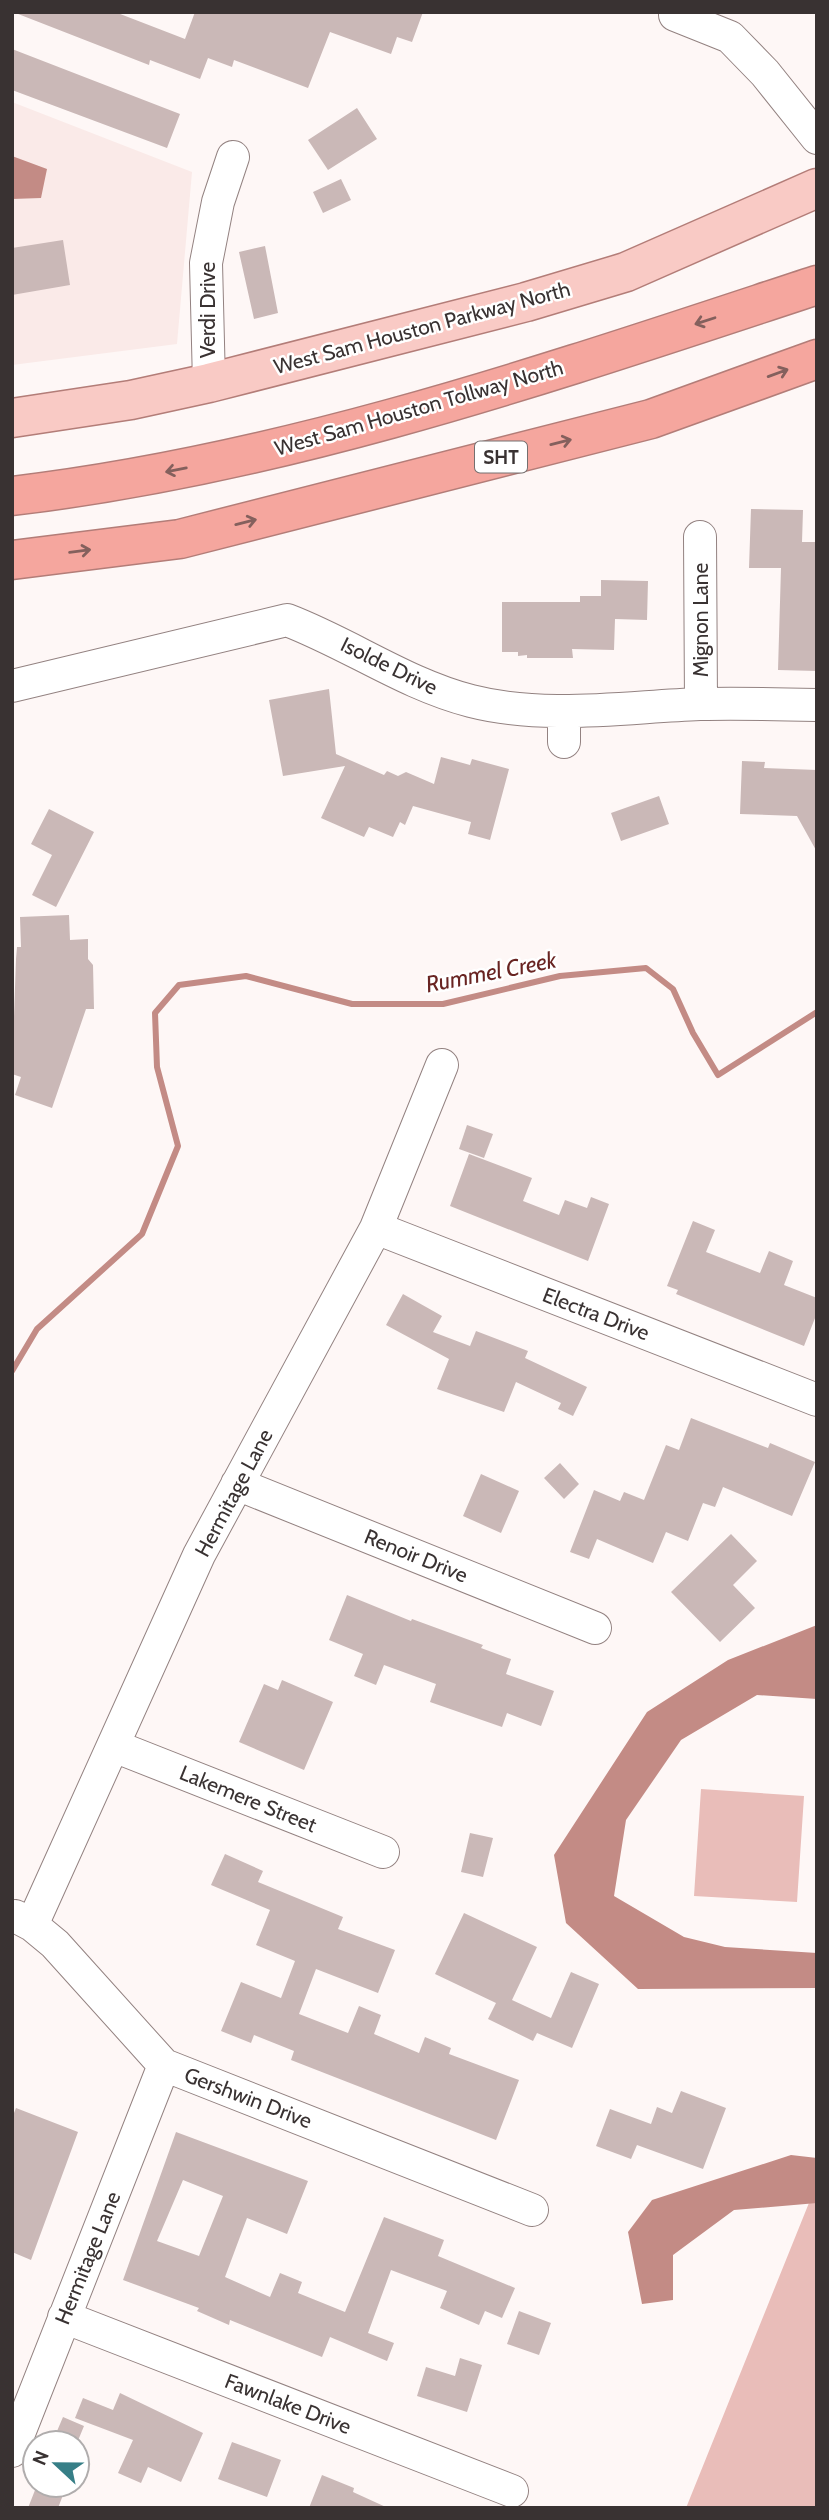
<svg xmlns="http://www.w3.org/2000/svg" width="829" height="2520" font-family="Cabin,sans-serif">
<rect width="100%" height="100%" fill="#fef7f6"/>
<!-- built -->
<path fill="#faeae8" d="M12 102 192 172 177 344 12 365Z"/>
<!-- green -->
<path fill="#e9bdb9" d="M701 1789 804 1796 797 1902 694 1896Z
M817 2183V2508H686Z"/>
<!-- water -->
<path fill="#c38b85" d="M12 156 47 169 41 198 12 199Z
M817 1625V1699L757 1695 681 1740 626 1820 614 1896 684 1937 725 1947 817 1953V1988L638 1989 566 1923 554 1855 647 1712 728 1660Z
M791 2155 817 2158V2203L734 2210 673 2255V2300L642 2304 628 2232 652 2200Z"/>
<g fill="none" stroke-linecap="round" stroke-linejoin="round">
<!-- stream -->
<path stroke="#c38b85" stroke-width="6" d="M12 1371 37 1329 142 1234 178 1146 157 1067 155 1013 179 985 246 976 352 1004H443L560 976 646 968 673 989 693 1033 718 1075 817 1012"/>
</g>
<!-- building -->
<path fill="#cab8b7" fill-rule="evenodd" d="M13 12H115L185 39 195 12H423L412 42 397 37 391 54 330 32 308 88 234 60 232 67 208 58 200 79 150 60 149 65Z
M12 49 180 114 167 148 12 90Z
M357 108 377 139 328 170 308 140Z
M341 179 351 200 323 213 313 192Z
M63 240 70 285 12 295V248Z
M265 246 278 313 254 319 239 252Z
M751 509 803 510 802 542H817V671L778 670 781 568H749Z
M601 580 648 581 647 620 615 619 614 650 572 649 573 658H527V655L518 656V652H502V602H580V596H601Z
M329 689 336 754 384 775 387 771 398 776 406 772 434 784 441 757 470 765 472 759 509 769 490 840 468 834 471 822 413 806 405 825 400 822 393 837 369 827 364 837 321 818 345 766 283 776 269 700Z
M742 761 765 762 764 768 817 770V852L797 816 740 814Z
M659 796 669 824 621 841 611 813Z
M49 809 94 832 56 907 32 895 52 855 31 844Z
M69 915 70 940 88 939V959L93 965 94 1009H86L52 1108 15 1095 21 1077 12 1074 16 959 17 947H21L20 917Z
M467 1125 493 1134 484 1158 459 1149Z
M469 1154 532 1178 523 1201 559 1215 565 1200 587 1208 591 1197 609 1204 588 1261 450 1206Z
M693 1221 715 1230 706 1252 760 1273 769 1251 793 1261 784 1285 817 1298V1313L804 1346 676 1294 678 1290 667 1286Z
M403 1294 442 1316 433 1332 470 1346 476 1331 528 1351 525 1358 587 1387 573 1416 558 1409 561 1403 516 1382 504 1412 437 1389 449 1359 386 1325Z
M691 1418 768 1448 770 1443 815 1462 792 1516 723 1487 715 1507 703 1503 688 1541 666 1532 653 1563 597 1539 589 1559 570 1552 594 1490 620 1501 624 1492 644 1500 666 1445 679 1450Z
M560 1463 579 1484 564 1499 544 1478Z
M481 1474 519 1491 501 1533 463 1516Z
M731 1534 757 1561 733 1585 755 1608 720 1642 671 1592Z
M347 1595 411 1621 412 1619 483 1645 481 1648 511 1659 506 1674 554 1691 541 1726 507 1713 502 1727 430 1702 436 1684 384 1665 376 1685 354 1676 363 1654 329 1640Z
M282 1680 333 1702 304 1770 239 1742 264 1684 278 1690Z
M470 1833 493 1838 483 1877 461 1872Z
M225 1854 263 1871 258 1882 343 1917 338 1929 395 1950 378 1993 316 1969 299 2014 348 2033 359 2006 381 2015 374 2034 419 2053 425 2037 451 2048 449 2054 519 2080 496 2140 291 2060 294 2051 254 2035 251 2043 221 2031 241 1982 281 1998 295 1961 256 1945 270 1910 211 1885Z
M464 1913 537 1947 512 2000 551 2018 571 1972 599 1984 572 2048 537 2033 533 2041 488 2019 496 2003 435 1974Z
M681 2091 726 2108 703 2169 637 2145 631 2159 596 2146 610 2109 651 2124 657 2107 672 2113Z
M16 2108 78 2132 31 2260 12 2252V2118Z
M176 2132 308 2181 287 2234 247 2218 225 2277 270 2297 280 2273 302 2282 298 2293 345 2312 384 2217 444 2240 438 2256 515 2288 502 2318 485 2311 479 2325 440 2308 447 2291 391 2270 368 2333 394 2343 387 2361 330 2337 322 2357 230 2320 229 2325 197 2311 199 2308 123 2280ZM183 2180 223 2196 199 2256 157 2241Z
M519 2311 551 2323 539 2355 507 2344Z
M460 2358 482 2365 467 2412 417 2396 426 2367 455 2376Z
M120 2393 203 2433 181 2482 148 2467 141 2483 118 2473 133 2440 75 2418 83 2398 113 2410Z
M63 2417 84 2426 77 2443H52Z
M232 2442 281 2460 267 2497 218 2479Z
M322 2475 354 2488 353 2492 388 2508H309Z
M37 2485 63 2495 58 2508H28Z"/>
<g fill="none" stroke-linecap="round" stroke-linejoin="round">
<defs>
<path id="minor" d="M675 15 730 37 765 73 817 138
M209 383 206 263 218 202 233 157
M700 537 701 704
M12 686 287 620C350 644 405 684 471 701 545 720 624 707 700 704 739 703 778 704 817 705
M564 742V712
M376 1228 817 1400
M237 1484 595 1628
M114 1746 383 1852
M15 1916 32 1925 55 1944 164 2065 532 2210
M32 1925 199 1555 376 1228 442 1065
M64 2317 512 2491
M12 2451 164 2065"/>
<path id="major" d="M12 418 131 400 209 383 526 302 626 272 817 188"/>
<path id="highway" d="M12 496C290 463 552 372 817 285
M12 560 180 539 651 419 817 359"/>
</defs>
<!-- minor casing -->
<use href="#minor" stroke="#938281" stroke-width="34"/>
<!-- major casing -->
<use href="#major" stroke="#b37d78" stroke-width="41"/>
<!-- highway casing -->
<use href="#highway" stroke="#b37d78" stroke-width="41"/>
<!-- minor -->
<use href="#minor" stroke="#fff" stroke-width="32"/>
<!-- major -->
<use href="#major" stroke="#f9cac5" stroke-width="38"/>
<!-- highway -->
<use href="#highway" stroke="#f5a69e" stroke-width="38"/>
</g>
<!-- one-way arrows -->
<defs><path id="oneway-shaft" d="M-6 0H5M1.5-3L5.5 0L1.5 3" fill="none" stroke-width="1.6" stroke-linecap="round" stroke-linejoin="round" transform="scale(1.75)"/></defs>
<g stroke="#84605d">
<use href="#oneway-shaft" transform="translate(705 321) rotate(162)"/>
<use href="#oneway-shaft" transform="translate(778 373) rotate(-20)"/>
<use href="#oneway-shaft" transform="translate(561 442) rotate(-14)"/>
<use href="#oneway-shaft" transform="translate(176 470) rotate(169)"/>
<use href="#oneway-shaft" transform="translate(246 522) rotate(-14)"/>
<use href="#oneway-shaft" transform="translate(80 551) rotate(-7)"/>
</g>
<g text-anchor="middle" stroke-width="5" stroke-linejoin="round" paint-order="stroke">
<!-- shield labels -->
<rect fill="#fff" stroke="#747070" stroke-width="2" x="475" y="441.5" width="52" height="31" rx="5"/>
<g font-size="19" font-weight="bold" fill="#393232">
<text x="501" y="464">SHT</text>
</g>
<!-- street labels -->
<g font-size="21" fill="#393232" stroke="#fff">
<text transform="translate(208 310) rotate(-90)" y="7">Verdi Drive</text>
<text transform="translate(422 328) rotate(-15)" y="7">West Sam Houston Parkway North</text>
<text transform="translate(419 408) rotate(-16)" y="7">West Sam Houston Tollway North</text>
<text transform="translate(701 620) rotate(-90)" y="7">Mignon Lane</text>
<text transform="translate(389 666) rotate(26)" y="7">Isolde Drive</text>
<text transform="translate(596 1314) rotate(21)" y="7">Electra Drive</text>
<text transform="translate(234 1493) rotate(-62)" y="7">Hermitage Lane</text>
<text transform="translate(416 1556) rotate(22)" y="7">Renoir Drive</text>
<text transform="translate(248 1799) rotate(22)" y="7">Lakemere Street</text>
<text transform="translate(248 2098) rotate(21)" y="7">Gershwin Drive</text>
<text transform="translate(88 2258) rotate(-68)" y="7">Hermitage Lane</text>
<text transform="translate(288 2404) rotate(21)" y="7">Fawnlake Drive</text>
</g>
<!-- water labels -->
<g font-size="23" font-style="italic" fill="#692422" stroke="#fff">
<text transform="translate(491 972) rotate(-11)" y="8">Rummel Creek</text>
</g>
</g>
<!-- border -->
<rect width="829" height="2520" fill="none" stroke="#393232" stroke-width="28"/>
<!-- north arrow -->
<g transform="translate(56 2464) rotate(292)"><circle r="33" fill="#ffffff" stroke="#b0adad" stroke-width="2"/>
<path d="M0-5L12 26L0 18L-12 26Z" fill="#377f87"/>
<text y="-10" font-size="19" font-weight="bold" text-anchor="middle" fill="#393232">N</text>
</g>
</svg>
